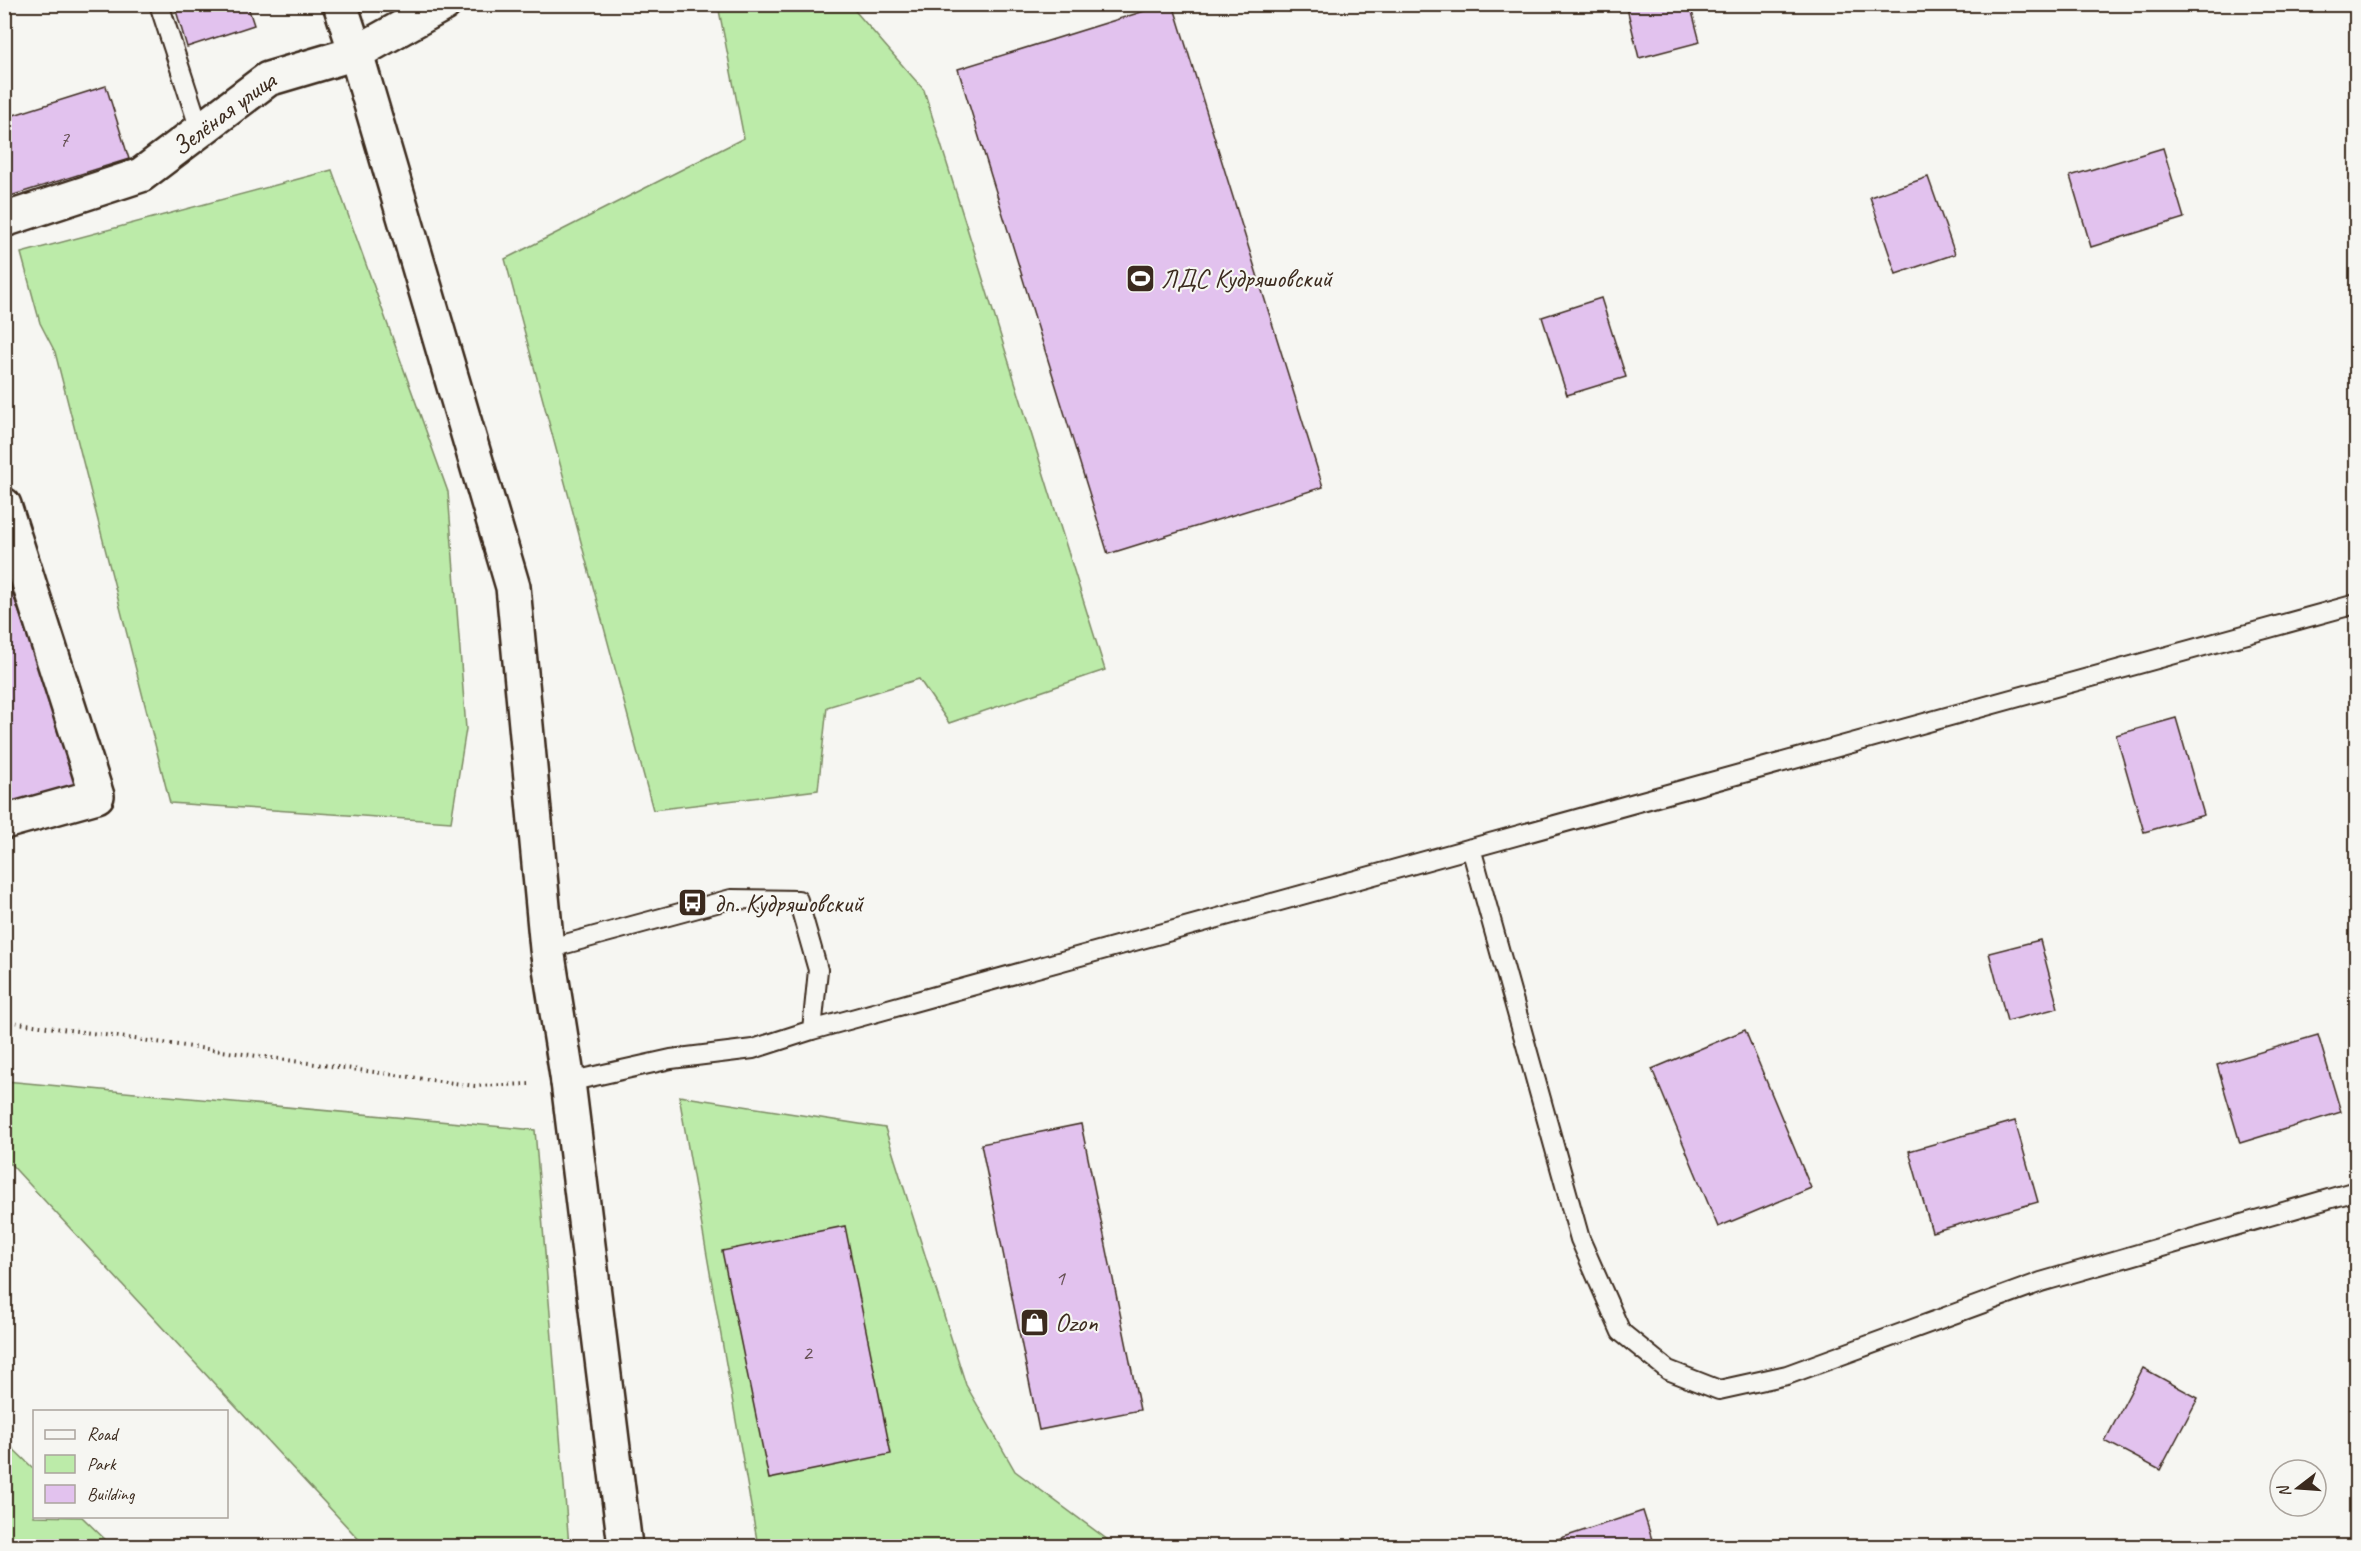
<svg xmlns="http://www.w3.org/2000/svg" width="2361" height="1551" font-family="Caveat,sans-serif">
<rect width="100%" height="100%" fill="#f6f6f2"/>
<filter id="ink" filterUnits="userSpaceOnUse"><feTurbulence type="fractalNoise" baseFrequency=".0167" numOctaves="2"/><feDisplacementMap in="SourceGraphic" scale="12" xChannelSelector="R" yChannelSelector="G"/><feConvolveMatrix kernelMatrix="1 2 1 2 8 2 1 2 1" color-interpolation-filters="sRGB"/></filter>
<g filter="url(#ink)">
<!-- green -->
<path fill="#bceba9" stroke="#7c8a64" stroke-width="1.5" d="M718 5H850L924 90 1105 670 949 723 919 679 827 707 818 790 653 810 505 259 744 138Z
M332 170 448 492 466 729 451 822 170 803 55 352 40 323 21 253Z
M5 1081 535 1130 569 1546H365L5 1158Z
M679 1096 885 1128 966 1385 1015 1471 1116 1546H758Z
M4 1440 34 1469V1516L82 1517 112 1546H5Z"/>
<!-- building -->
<path fill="#e2c2ee" stroke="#3b2a1e" stroke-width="1.5" d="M174 4H247L254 25 187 47Z
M1167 4H1173L1323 487 1108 554 958 69Z
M1626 4H1690L1700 42 1639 58Z
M106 86 129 159 4 198V118Z
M2163 148 2184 218 2091 247 2070 176Z
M1928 177 1955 254 1896 274 1870 197Z
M1601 298 1626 377 1567 395 1542 317Z
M4 569 79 783 4 805Z
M2176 718 2204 815 2144 832 2116 735Z
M2040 940 2058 1008 2007 1021 1989 953Z
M1745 1030 1811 1188 1718 1227 1652 1069Z
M2318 1035 2341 1112 2240 1143 2217 1065Z
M2015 1121 2038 1202 1932 1232 1909 1151Z
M1081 1124 1140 1410 1039 1430 981 1144Z
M845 1226 891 1454 769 1479 722 1251Z
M2143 1368 2198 1398 2160 1470 2105 1441Z
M1643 1511 1654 1546H1557L1555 1540Z"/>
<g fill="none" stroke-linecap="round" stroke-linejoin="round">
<defs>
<path id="lane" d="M159 4 200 130
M1471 848 1580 1239 1621 1332 1668 1370 1719 1390 1787 1375 2041 1282 2356 1191
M547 949 731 899 798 900 818 970 812 1030 753 1049 671 1059 568 1082
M812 1030 2356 604"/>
<g id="street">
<path d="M340 4 356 53 513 587 547 949 568 1082"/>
<path id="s1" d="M4 220 141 175 268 79 356 53 444 4"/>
<path d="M4 505 97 796 4 822"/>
</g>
<path id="secondary" d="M568 1082 625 1546"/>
</defs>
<!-- lane casing -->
<use href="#lane" stroke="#3b2a1e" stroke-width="22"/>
<!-- street casing -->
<use href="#street" stroke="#3b2a1e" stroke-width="38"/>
<!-- secondary casing -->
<use href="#secondary" stroke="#3b2a1e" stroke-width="38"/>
<!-- path -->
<path stroke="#3b2a1e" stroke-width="4" stroke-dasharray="1.5 4.5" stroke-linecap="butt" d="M4 1021 475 1086 531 1084"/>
<!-- lane -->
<use href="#lane" stroke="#f6f6f2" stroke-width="18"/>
<!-- street -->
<use href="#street" stroke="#f6f6f2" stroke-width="33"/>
<!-- secondary -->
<use href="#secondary" stroke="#f6f6f2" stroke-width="33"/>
</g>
</g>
<!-- icons -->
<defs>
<symbol id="stadium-square" viewBox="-11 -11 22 22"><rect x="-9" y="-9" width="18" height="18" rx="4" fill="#3b2a1e" stroke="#f6f6f2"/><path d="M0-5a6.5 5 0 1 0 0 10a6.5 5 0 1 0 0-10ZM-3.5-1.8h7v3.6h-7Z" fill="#fff"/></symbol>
<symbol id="bus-square" viewBox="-11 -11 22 22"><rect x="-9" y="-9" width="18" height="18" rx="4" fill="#3b2a1e" stroke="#f6f6f2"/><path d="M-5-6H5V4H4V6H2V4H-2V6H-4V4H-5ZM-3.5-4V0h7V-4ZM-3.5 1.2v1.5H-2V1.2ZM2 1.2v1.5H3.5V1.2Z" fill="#fff"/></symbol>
<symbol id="shop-square" viewBox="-11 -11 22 22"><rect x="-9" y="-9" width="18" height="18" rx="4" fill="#3b2a1e" stroke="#f6f6f2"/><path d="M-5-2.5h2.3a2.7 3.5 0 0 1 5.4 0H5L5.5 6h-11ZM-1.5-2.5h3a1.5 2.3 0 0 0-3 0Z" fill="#fff"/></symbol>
</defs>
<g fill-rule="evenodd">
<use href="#stadium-square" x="1124" y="262" width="33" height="33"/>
<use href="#bus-square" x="676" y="886" width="33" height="33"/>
<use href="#shop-square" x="1018" y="1306" width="33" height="33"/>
</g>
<g text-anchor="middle" stroke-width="4.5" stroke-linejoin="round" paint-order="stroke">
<!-- number labels -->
<g font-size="22" fill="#655052">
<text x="64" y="146">7</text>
<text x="1060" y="1285">1</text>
<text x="807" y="1360">2</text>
</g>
<!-- street labels -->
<g font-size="26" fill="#3b2a1e" stroke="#f6f6f2">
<text dy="9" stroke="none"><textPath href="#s1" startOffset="248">Зелёная улица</textPath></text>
</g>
<!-- poi labels -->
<g font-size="26" fill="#3b2a1e" stroke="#f6f6f2" text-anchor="start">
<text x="1161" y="287">ЛДС Кудряшовский</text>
<text x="714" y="912">дп. Кудряшовский</text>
<text x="1055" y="1331">Ozon</text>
</g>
</g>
<!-- margin -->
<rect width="2361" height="1551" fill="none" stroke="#f6f6f2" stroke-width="24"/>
<rect x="12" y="12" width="2337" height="1527" fill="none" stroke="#3b2a1e" stroke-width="2" filter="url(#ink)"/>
<!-- legend -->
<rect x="33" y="1410" width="195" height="108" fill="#f6f6f2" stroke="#aba49d" stroke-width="1.5"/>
<rect x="45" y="1430" width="30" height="9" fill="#f6f6f2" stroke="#aba49d" stroke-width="1.5"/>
<text x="87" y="1440" font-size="18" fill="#3b2a1e">Road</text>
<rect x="45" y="1455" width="30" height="18" fill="#bceba9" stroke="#aba49d" stroke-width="1.5"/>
<text x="87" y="1470" font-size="18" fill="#3b2a1e">Park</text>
<rect x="45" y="1485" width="30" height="18" fill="#e2c2ee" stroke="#aba49d" stroke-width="1.5"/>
<text x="87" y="1500" font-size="18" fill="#3b2a1e">Building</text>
<!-- north arrow -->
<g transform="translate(2298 1488) rotate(253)"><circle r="28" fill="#f6f6f2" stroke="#aba49d" stroke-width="1.5"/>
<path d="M0-4.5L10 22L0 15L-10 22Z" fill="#3b2a1e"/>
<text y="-9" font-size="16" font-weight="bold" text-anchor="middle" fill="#3b2a1e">N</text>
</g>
</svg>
